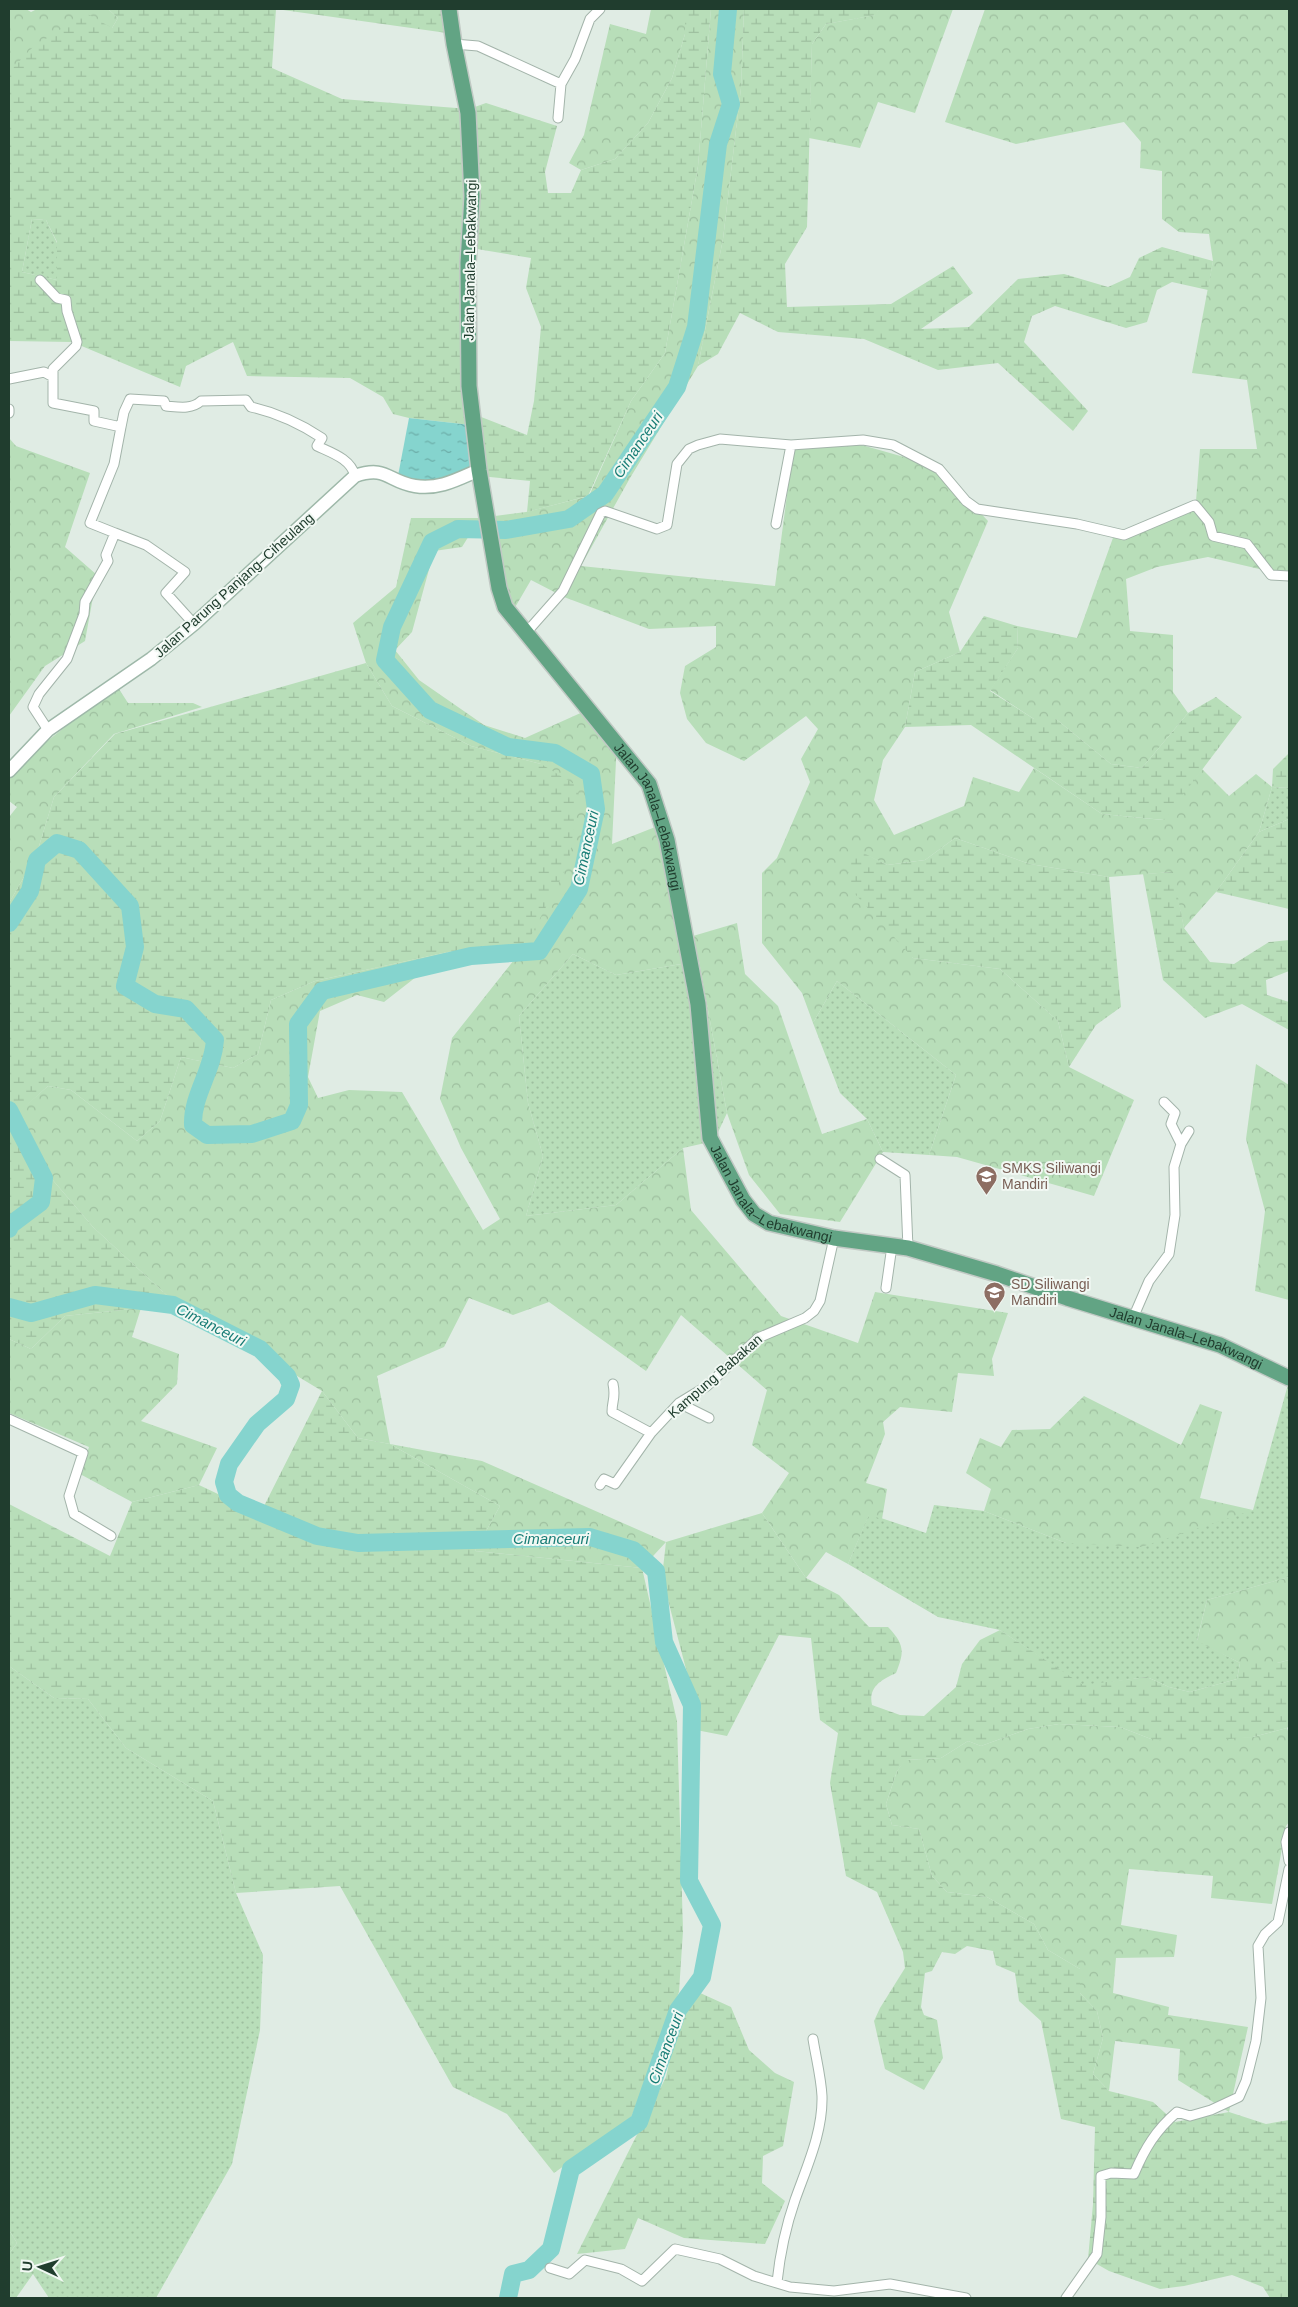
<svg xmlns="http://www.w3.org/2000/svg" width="1298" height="2307" font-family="Helvetica,sans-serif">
<defs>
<pattern id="grass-dots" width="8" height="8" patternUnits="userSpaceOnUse" patternTransform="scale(1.25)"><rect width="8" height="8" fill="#b8deb9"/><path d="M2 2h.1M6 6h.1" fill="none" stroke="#9ebf9f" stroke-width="1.8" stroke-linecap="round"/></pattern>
<pattern id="forest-crowns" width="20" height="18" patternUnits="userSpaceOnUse" patternTransform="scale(1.25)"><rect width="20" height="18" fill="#b8deb9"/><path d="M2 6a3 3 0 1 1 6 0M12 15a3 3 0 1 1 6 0" fill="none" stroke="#9ebf9f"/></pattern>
<pattern id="wetland-marsh" width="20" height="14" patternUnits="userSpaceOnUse" patternTransform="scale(1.25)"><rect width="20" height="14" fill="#b8deb9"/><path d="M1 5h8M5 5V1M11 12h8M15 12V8" fill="none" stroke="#9ebf9f"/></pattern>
<pattern id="water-ripples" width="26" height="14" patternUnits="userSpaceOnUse" patternTransform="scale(1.25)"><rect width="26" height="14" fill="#85d4ce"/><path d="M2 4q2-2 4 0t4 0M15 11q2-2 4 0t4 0" fill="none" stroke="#6cada8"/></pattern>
</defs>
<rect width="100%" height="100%" fill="#e0ece4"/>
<!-- grass -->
<path fill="url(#grass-dots)" d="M32 219 46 220 57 243V280L22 272Z
M1272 787 1289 788V819L1259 832Z
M573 954 616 975 699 961 727 1113 714 1141 683 1148 616 1205 526 1216 543 1156 528 1103 519 1016Z
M837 981 956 1075 929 1155 883 1152 867 1119 840 1093 813 1023Z
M1289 1381V1577L1207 1600 1197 1640 1240 1663 1237 1679 1190 1692 1169 1687 1147 1677 1083 1686 1000 1630 938 1617 848 1564 869 1514 926 1533 934 1505 984 1511 1066 1543 1253 1510Z
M9 1666 54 1698 88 1699 126 1748 213 1801 236 1893 263 1955 260 2030 232 2164 156 2298H49L33 2274 16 2298H9V2254L17 2243 9 2230Z"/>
<!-- forest -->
<path fill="url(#forest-crowns)" d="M9 9H26L31 12 37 9H108L118 18 112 28 9 72Z
M651 9H685V34L672 78 648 123 615 159 581 170 569 163 584 135 610 24 646 34Z
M711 9H744L741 88 723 239 698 366 630 478 581 566 775 586 794 442H851L936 466 988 521 949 612 960 652 915 672 905 727 883 760 874 800 894 835 964 806 973 777 1019 792 1034 768 1102 814 1163 820 1202 769 1229 796 1256 774 1272 787 1259 832 1216 892 1184 928 1172 872 1109 877 1030 864 955 838 925 860 887 865 854 849 913 958 1000 969 1058 1021 1069 1067 1134 1100 1094 1196 957 1157 929 1155 956 1075 837 981 813 1023 802 993 762 943V873L777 858 810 782 801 759 818 729 806 716 744 761 706 743 687 719 680 693 685 666 716 647V626L649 629 564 597 531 580 510 616 480 518 462 547 434 551 412 632 395 650 419 680 484 725 525 738 585 711 617 740 612 844 668 822 693 936 737 923 745 974 778 1006 822 1134 867 1119 883 1152 840 1222 780 1214 749 1175 727 1113 699 961 616 975 573 954 519 1016 528 1103 543 1156 526 1216 616 1205 683 1148 691 1210 781 1316 858 1343 875 1292 1008 1313 992 1359 994 1376 958 1373 952 1412 900 1407 883 1422 885 1434 866 1483 887 1489 882 1519 869 1515 848 1564 826 1552 806 1578 762 1513 789 1473 752 1445 767 1390 681 1315 646 1371 549 1302 513 1315 469 1298 444 1347 377 1376 390 1444 482 1461 666 1542 642 1568 475 1551 500 1506 390 1444 358 1438 322 1391 173 1301 93 1227 39 1164 16 1114 48 1086 71 1090 137 1141 160 1121 181 1057 233 1068 258 1054 271 1000 315 981 448 952 384 1002 357 995 320 1011 308 1077 318 1098 349 1090 402 1092 483 1230 500 1219 461 1148 440 1099 452 1038 526 945 541 764 471 746 392 706 366 663 353 623 396 587 411 518H480L526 512 589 496 631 401 665 353 698 166Z
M879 9H953L915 113 878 102 860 148 809 138 812 44 826 24 875 15Z
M985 9H1289V576L1208 557 1157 567 1126 579 1130 631 1173 635V692L1188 713 1142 768 1111 764 1056 719H1034L990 690 1018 648 1017 626 1077 638 1114 535 1196 501 1200 449H1257L1247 380 1192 373 1213 261 1209 234 1179 232 1162 219V171L1140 168 1141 142 1124 122 1016 144 945 122Z
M9 438 16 446 90 473 65 547 97 575 85 641 45 666 9 716Z
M117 686 128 703H193L202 707 114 734 54 797 36 856 9 903V817L17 807 9 801V775L22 761Z
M1256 1064 1289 1085V1300L1255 1291 1265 1211 1246 1139Z
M141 1308 132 1337 179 1354 177 1384 141 1421 217 1448 199 1485 132 1502 80 1474 89 1447 9 1413V1339L31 1349 65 1316Z
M1084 1396 1181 1445 1200 1404 1222 1412 1200 1498 1253 1510 1141 1547 1066 1543 984 1511 991 1489 966 1473 980 1438 1001 1447 1012 1430 1050 1429Z
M1289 1577V1660L1277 1663H1240L1197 1641 1207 1600Z
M1059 1724 1120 1727 1151 1739 1253 1737 1287 1728 1289 1734V1822L1286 1826 1272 1904 1211 1898 1213 1876 1129 1869 1121 1925 1177 1935 1174 1957 1116 1958 1113 1993 1169 2007 1168 2015 1248 2027 1229 2112 1178 2080 1180 2049 1115 2041 1109 2091 1093 2074 1103 2038 1097 2011 1080 1993V1969L1048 1950 1034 1924 987 1897 947 1892 932 1876 919 1829 892 1825 886 1804 897 1771 905 1760 941 1758 968 1741 981 1746 1028 1729Z"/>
<!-- wetland -->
<path fill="url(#wetland-marsh)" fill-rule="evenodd" d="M108 9H451L454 34 276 9 272 68 342 99 469 109 486 103 557 126 545 172 548 193H571L581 170 615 159 648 123 672 78 685 34V9H711L698 166 665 353 631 401 588 496 527 512 530 481 480 476 471 425 409 418 393 414 383 397 350 378 247 376 233 342 186 366 180 387 72 342 9 341V72L33 47 86 13 112 28 118 18ZM32 219 46 220 57 242V280L22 272ZM471 248 531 258 526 288 541 327 534 401 527 435 471 413Z
M744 9H879L876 15 826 24 812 44 807 227 785 264 787 307 891 304 953 266 973 293 921 329 969 327 1018 279 1064 274 1108 287 1130 277 1139 258 1162 247 1213 261 1208 290 1172 282 1157 290 1147 322 1126 328 1055 306 1032 316 1024 342 1088 411 1073 431 998 363 938 370 864 339 778 332 740 313 718 354 698 366 723 239 741 88Z
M984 616 1017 626 1018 648 990 691 1034 719H1056L1111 764 1142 768 1188 713 1216 697 1242 717 1164 820 1102 814 971 725 905 727 915 672 960 652Z
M366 663 392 706 471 746 541 764 579 787 569 863 526 945 448 952 315 981 271 1000 258 1054 233 1068 181 1057 160 1121 137 1141 71 1090 48 1086 16 1115 39 1164 93 1227 173 1301 141 1308 65 1316 31 1349 9 1339V903L36 856 54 797 115 734Z
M1289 753V788L1272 787 1273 769Z
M1289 819V909L1216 892 1259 832Z
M955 838 1030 864 1109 877 1121 1007 1096 1025 1069 1067 1058 1021 1000 969 913 958 846 884 854 848 887 865 925 860Z
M1173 872 1184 928 1210 962 1234 964 1269 942 1289 940V971L1266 980 1267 995 1289 1002V1030L1242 1004 1205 1018 1163 980 1143 874Z
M322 1391 358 1438 390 1444 500 1506 475 1551 642 1568 677 1721 683 1931 679 1992 631 2118 554 2173 507 2114 453 2087 340 1886 236 1893 213 1801 126 1748 88 1699 54 1698 9 1666V1504L110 1556 132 1502 199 1485 260 1514Z
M762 1513 806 1578 839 1595 869 1627H888C904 1644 905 1651 896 1673 881 1680 868 1687 872 1705L900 1715 924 1716 956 1687 962 1664 980 1640 1000 1630 1083 1685 1147 1677 1169 1687 1190 1692 1237 1679 1240 1663H1277L1289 1660V1726L1287 1728 1253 1737 1183 1743 1151 1739 1120 1727 1059 1724 1028 1729 981 1746 968 1741 941 1758 906 1760 897 1771 886 1804 892 1825 919 1829 932 1876 947 1892 987 1897 1034 1924 1048 1950 1080 1969V1993L1097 2011 1103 2038 1093 2074 1109 2091 1153 2102 1175 2122 1229 2112 1266 2124 1289 2120V2298H1270L1263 2287 1232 2275 1184 2286 1160 2289 1109 2271 1088 2259 1093 2204 1095 2127 1061 2119 1041 2021 1019 2001 1015 1973 996 1965 993 1951 967 1946 955 1954 942 1952 932 1971 925 1973 921 2007 924 2015 937 2020 943 2058 924 2090 885 2069 874 2021 880 2008 905 1968 903 1952 877 1892 846 1876 830 1783 838 1733 820 1720 811 1638 779 1635 727 1736 691 1729 693 1696 662 1577 666 1542Z
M698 1992 731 2007 749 2050 775 2073 794 2082 783 2146 763 2156 762 2183 785 2201 765 2244 684 2238 638 2218 625 2249 577 2254 666 2077 676 2031Z
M9 2230 17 2243 9 2254Z"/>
<!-- water -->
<path fill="url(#water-ripples)" d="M409 418 471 425 476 465 450 485 397 481Z"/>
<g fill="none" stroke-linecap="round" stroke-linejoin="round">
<!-- river -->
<path stroke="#85d4ce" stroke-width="18" d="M9 923 30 891 37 860 57 843 79 850 130 906 135 947 125 986 155 1004 186 1009 215 1040C213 1071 192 1095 193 1125L207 1135 252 1134 292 1121 299 1105 298 1024 322 991 471 956 539 951 579 889 596 809 591 774 555 753 508 747 430 710 385 660 392 627 432 542 458 529 506 530 569 519 605 494 677 387 696 327 718 144 731 104 722 74 728 9
M9 1110 44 1178 41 1202 9 1226V1229
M9 1307 31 1313 95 1295 173 1305 260 1349 287 1376 291 1385 286 1399 257 1424 229 1464 224 1482 228 1495 238 1503 317 1536 358 1543 590 1537 633 1550 656 1571 664 1642 692 1705 689 1881 712 1925 702 1977 678 2010 639 2122 571 2169 551 2249 529 2270 513 2274 508 2298"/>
<defs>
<path id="street" d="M454 44 478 46 561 84
M558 118 561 84 575 59 590 19 600 9
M40 280 57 298 66 300 67 311 77 342 76 346 53 369V403L94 411V421L121 427 124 412 130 399 164 401 166 406C178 407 191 410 201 401L246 400 251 407C278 413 299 423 322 438L317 446C332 453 351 459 355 476
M9 379 44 372 53 377
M9 409V413
M776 524 791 445
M115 533 90 523 114 464 121 427
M525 634 563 591 601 513 605 511 657 529 667 525 677 464 689 449 698 445 720 439 791 445 863 440 893 445 939 469 966 501 977 509 1077 524 1124 535 1195 505 1209 522 1213 536 1247 544 1271 575 1289 576
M48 730 33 707 39 694 67 659 84 614 85 602 108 561 106 555 115 533 146 545 185 572 166 593 194 624
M1181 1144 1189 1131
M880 1159 905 1175 908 1248
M886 1288 892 1246
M1133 1318 1149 1281 1169 1254 1175 1215 1174 1167 1181 1144 1171 1124 1175 1113 1164 1102
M613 1384C616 1398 612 1400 612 1412L651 1433
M679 1403 709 1418
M9 1419 83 1453 69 1496 74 1514 111 1536
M600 1485 604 1479 615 1484 651 1433 679 1403 707 1386 758 1338 805 1318 814 1311 820 1301 834 1238
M1289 1832 1286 1842 1289 1861
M550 2268 569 2274 585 2260 621 2269 642 2281 675 2249 720 2259 754 2276 790 2287 834 2291 890 2284 966 2298
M777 2282C780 2254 786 2226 795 2200 807 2166 823 2132 822 2096 821 2077 816 2058 813 2039
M1066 2298 1097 2254 1101 2217V2176L1111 2173 1134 2174C1145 2148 1156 2130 1177 2112L1190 2116 1211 2110 1239 2097 1246 2081 1256 2041 1261 1998 1258 1946 1265 1934 1278 1922 1289 1869"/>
<path id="secondary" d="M9 771 48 730 151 659 194 624 355 476C387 465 388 482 415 486 439 490 458 479 479 470"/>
<g id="primary">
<path id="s1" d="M449 9 454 44 468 113 472 196 468 263 469 386 479 470 499 588 505 607 649 784 667 840 698 1004 710 1138 743 1200 754 1214 769 1223 834 1238 908 1248 997 1274 1067 1298 1220 1345 1289 1378"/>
</g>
</defs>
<!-- street casing -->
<use href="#street" stroke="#a3b4aa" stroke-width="11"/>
<!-- secondary casing -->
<use href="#secondary" stroke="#9eb8a9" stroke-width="15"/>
<!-- primary casing -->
<use href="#primary" stroke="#c1c9c4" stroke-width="18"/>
<!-- street -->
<use href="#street" stroke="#fff" stroke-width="9"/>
<!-- secondary -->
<use href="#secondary" stroke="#fff" stroke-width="12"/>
<!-- primary -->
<use href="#primary" stroke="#62a484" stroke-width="15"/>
</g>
<!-- icons -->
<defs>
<symbol id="school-pin" viewBox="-11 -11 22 30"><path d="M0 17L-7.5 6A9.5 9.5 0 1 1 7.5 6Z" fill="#8d6e63" stroke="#f1f8f3"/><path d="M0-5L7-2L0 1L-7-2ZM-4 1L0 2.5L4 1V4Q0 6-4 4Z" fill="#fff"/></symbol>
</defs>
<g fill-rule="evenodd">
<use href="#school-pin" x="974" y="1164" width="25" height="34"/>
<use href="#school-pin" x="982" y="1280" width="25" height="34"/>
</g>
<g text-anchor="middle" stroke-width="4" stroke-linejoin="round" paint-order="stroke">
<!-- street labels -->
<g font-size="14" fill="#203d2e" stroke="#f1f8f3">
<text transform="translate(470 260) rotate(-89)" y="5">Jalan Janala–Lebakwangi</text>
<text transform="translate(234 585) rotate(-42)" y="5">Jalan Parung Panjang–Ciheulang</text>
<text dy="5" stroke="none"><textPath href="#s1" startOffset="861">Jalan Janala–Lebakwangi</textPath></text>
<text dy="5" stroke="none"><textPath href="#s1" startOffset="1281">Jalan Janala–Lebakwangi</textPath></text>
<text dy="5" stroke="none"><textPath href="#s1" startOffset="1731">Jalan Janala–Lebakwangi</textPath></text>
<text transform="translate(715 1376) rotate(-41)" y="5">Kampung Babakan</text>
</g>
<!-- education labels -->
<g font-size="14" fill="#785e54" stroke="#f1f8f3" text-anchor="start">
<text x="1002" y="1173">SMKS Siliwangi<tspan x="1002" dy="16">Mandiri</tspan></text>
<text x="1011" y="1289">SD Siliwangi<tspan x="1011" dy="16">Mandiri</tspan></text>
</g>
<!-- water labels -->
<g font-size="15" font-style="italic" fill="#177c75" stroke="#f1f8f3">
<text transform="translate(638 445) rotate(-56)" y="5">Cimanceuri</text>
<text transform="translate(586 848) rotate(-78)" y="5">Cimanceuri</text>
<text transform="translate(211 1325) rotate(27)" y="5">Cimanceuri</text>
<text x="551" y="1544">Cimanceuri</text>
<text transform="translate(666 2048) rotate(-70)" y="5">Cimanceuri</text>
</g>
</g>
<!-- border -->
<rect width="1298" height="2307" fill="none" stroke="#203d2e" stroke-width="20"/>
<!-- north arrow -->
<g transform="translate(40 2267) rotate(274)" stroke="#f1f8f3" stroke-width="4" paint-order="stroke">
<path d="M0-4L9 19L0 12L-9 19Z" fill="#203d2e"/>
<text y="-8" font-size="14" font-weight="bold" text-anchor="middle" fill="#203d2e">U</text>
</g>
</svg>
